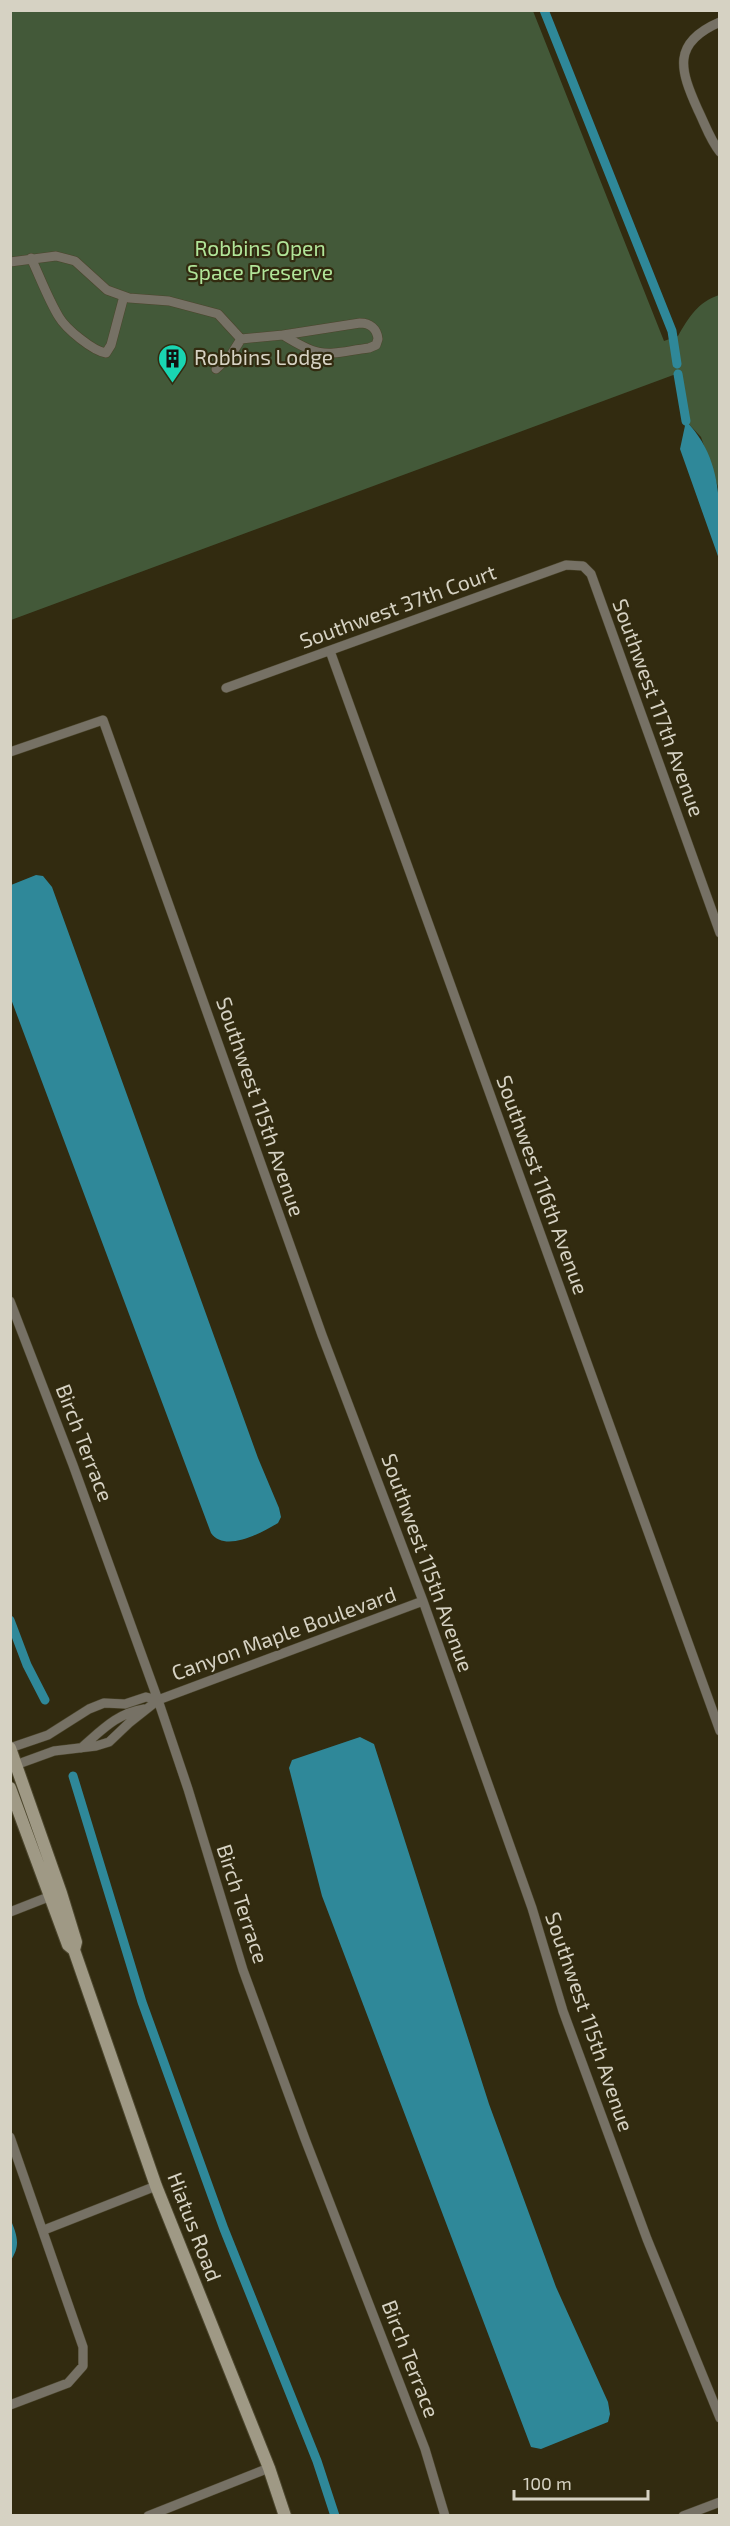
<svg xmlns="http://www.w3.org/2000/svg" width="730" height="2526" font-family="'Exo 2',sans-serif">
<rect width="100%" height="100%" fill="#322b10"/>
<!-- green -->
<path fill="#435939" d="M11 11H533L664 341 678 336C689 317 698 302 719 295V490L701 437 686 421 678 374H676L11 620Z"/>
<!-- water -->
<path fill="#2f8899" d="M686 421C724 460 720 509 719 559L680 449Z
M36 875 43 876 52 887 258 1458 279 1508 281 1517 278 1523C261 1533 225 1553 211 1533L11 999V885Z
M360 1737 374 1744 489 2104 556 2287 608 2402 610 2414 608 2422 541 2449 531 2447 322 1896 289 1768 292 1760Z
M10 2218C17 2235 21 2245 11 2260Z"/>
<g fill="none" stroke-linecap="round" stroke-linejoin="round">
<!-- canal -->
<path stroke="#2f8899" stroke-width="9" d="M544 10 672 331 677 364
M678 374 686 421
M10 1620 27 1665 45 1700
M73 1776 142 2002 224 2229 317 2461 335 2516"/>
<defs>
<path id="street" d="M720 22C671 43 680 70 698 110 705 124 710 140 720 152
M31 258C40 277 48 299 59 317 66 329 93 351 106 353L111 345 124 296
M10 262 56 256 75 261 107 290 129 298 169 301 218 314 241 339 283 335 360 323C370 323 377 329 378 339L376 345 369 348C325 354 323 360 283 335
M216 369 231 355 241 339
M330 651 720 1731
M226 688 566 565 583 566 591 574 720 933
M10 752 103 720 322 1335 423 1601 532 1908 563 2011 647 2239 720 2418
M10 1301 73 1465 158 1700 188 1789 243 1970 305 2139 425 2449 445 2516
M10 1748 48 1735 89 1709 104 1703 125 1704 146 1697 158 1700
M81 1748C101 1731 117 1713 144 1709
M10 1767 54 1751 96 1746 109 1742 129 1723 158 1700 423 1601
M10 1912 56 1894
M10 2137 83 2347V2366L68 2383 10 2405
M44 2230 156 2186
M148 2516 269 2468
M683 2516 720 2502"/>
<path id="secondary" d="M10 1748 61 1893 76 1942 74 1950
M10 1788 68 1945 74 1950 156 2186 269 2468 285 2516"/>
</defs>
<!-- street casing -->
<use href="#street" stroke="#4c462d" stroke-width="10"/>
<!-- secondary casing -->
<use href="#secondary" stroke="#4c462d" stroke-width="14"/>
<!-- street -->
<use href="#street" stroke="#767165" stroke-width="9"/>
<!-- secondary -->
<use href="#secondary" stroke="#9f9985" stroke-width="12"/>
</g>
<!-- icons -->
<defs>
<symbol id="building-pin" viewBox="-11 -11 22 30"><path d="M0 17L-7.5 6A9.5 9.5 0 1 1 7.5 6Z" fill="#19d5b2" stroke="#322b10"/><path d="M-4-6H4V6H1V3H-1V6H-4ZM-2.5-4.3h1.7v1.8h-1.7ZM.8-4.3h1.7v1.8H.8ZM-2.5-1h1.7V.8h-1.7ZM.8-1h1.7V.8H.8Z" fill="#111"/></symbol>
</defs>
<g fill-rule="evenodd">
<use href="#building-pin" x="156" y="342" width="33" height="45"/>
</g>
<g text-anchor="middle" stroke-width="4.5" stroke-linejoin="round" paint-order="stroke">
<!-- park labels -->
<g font-size="21" fill="#b1e599" stroke="#322b10">
<text x="260" y="256">Robbins Open<tspan x="260" dy="24">Space Preserve</tspan></text>
</g>
<!-- poi labels -->
<g font-size="21" fill="#d6d2c3" stroke="#322b10" text-anchor="start">
<text x="194" y="365">Robbins Lodge</text>
</g>
<!-- street labels -->
<g font-size="21" fill="#d6d2c3" stroke="#322b10">
<text transform="translate(398 607) rotate(-20)" y="7">Southwest 37th Court</text>
<text transform="translate(658 708) rotate(70)" y="7">Southwest 117th Avenue</text>
<text transform="translate(260 1107) rotate(71)" y="7">Southwest 115th Avenue</text>
<text transform="translate(542 1185) rotate(70)" y="7">Southwest 116th Avenue</text>
<text transform="translate(84 1443) rotate(69)" y="7">Birch Terrace</text>
<text transform="translate(427 1563) rotate(70)" y="7">Southwest 115th Avenue</text>
<text transform="translate(284 1634) rotate(-20)" y="7">Canyon Maple Boulevard</text>
<text transform="translate(242 1904) rotate(72)" y="7">Birch Terrace</text>
<text transform="translate(589 2022) rotate(71)" y="7">Southwest 115th Avenue</text>
<text transform="translate(194 2227) rotate(69)" y="7">Hiatus Road</text>
<text transform="translate(410 2359) rotate(69)" y="7">Birch Terrace</text>
</g>
</g>
<!-- border -->
<rect width="730" height="2526" fill="none" stroke="#d6d2c3" stroke-width="24"/>
<!-- scale -->
<path d="M514 2490v9h134v-9" fill="none" stroke="#d6d2c3" stroke-width="3"/>
<text x="523" y="2490" font-size="18" fill="#d6d2c3" stroke="#322b10" stroke-width="4.5" paint-order="stroke">100 m</text>
</svg>
